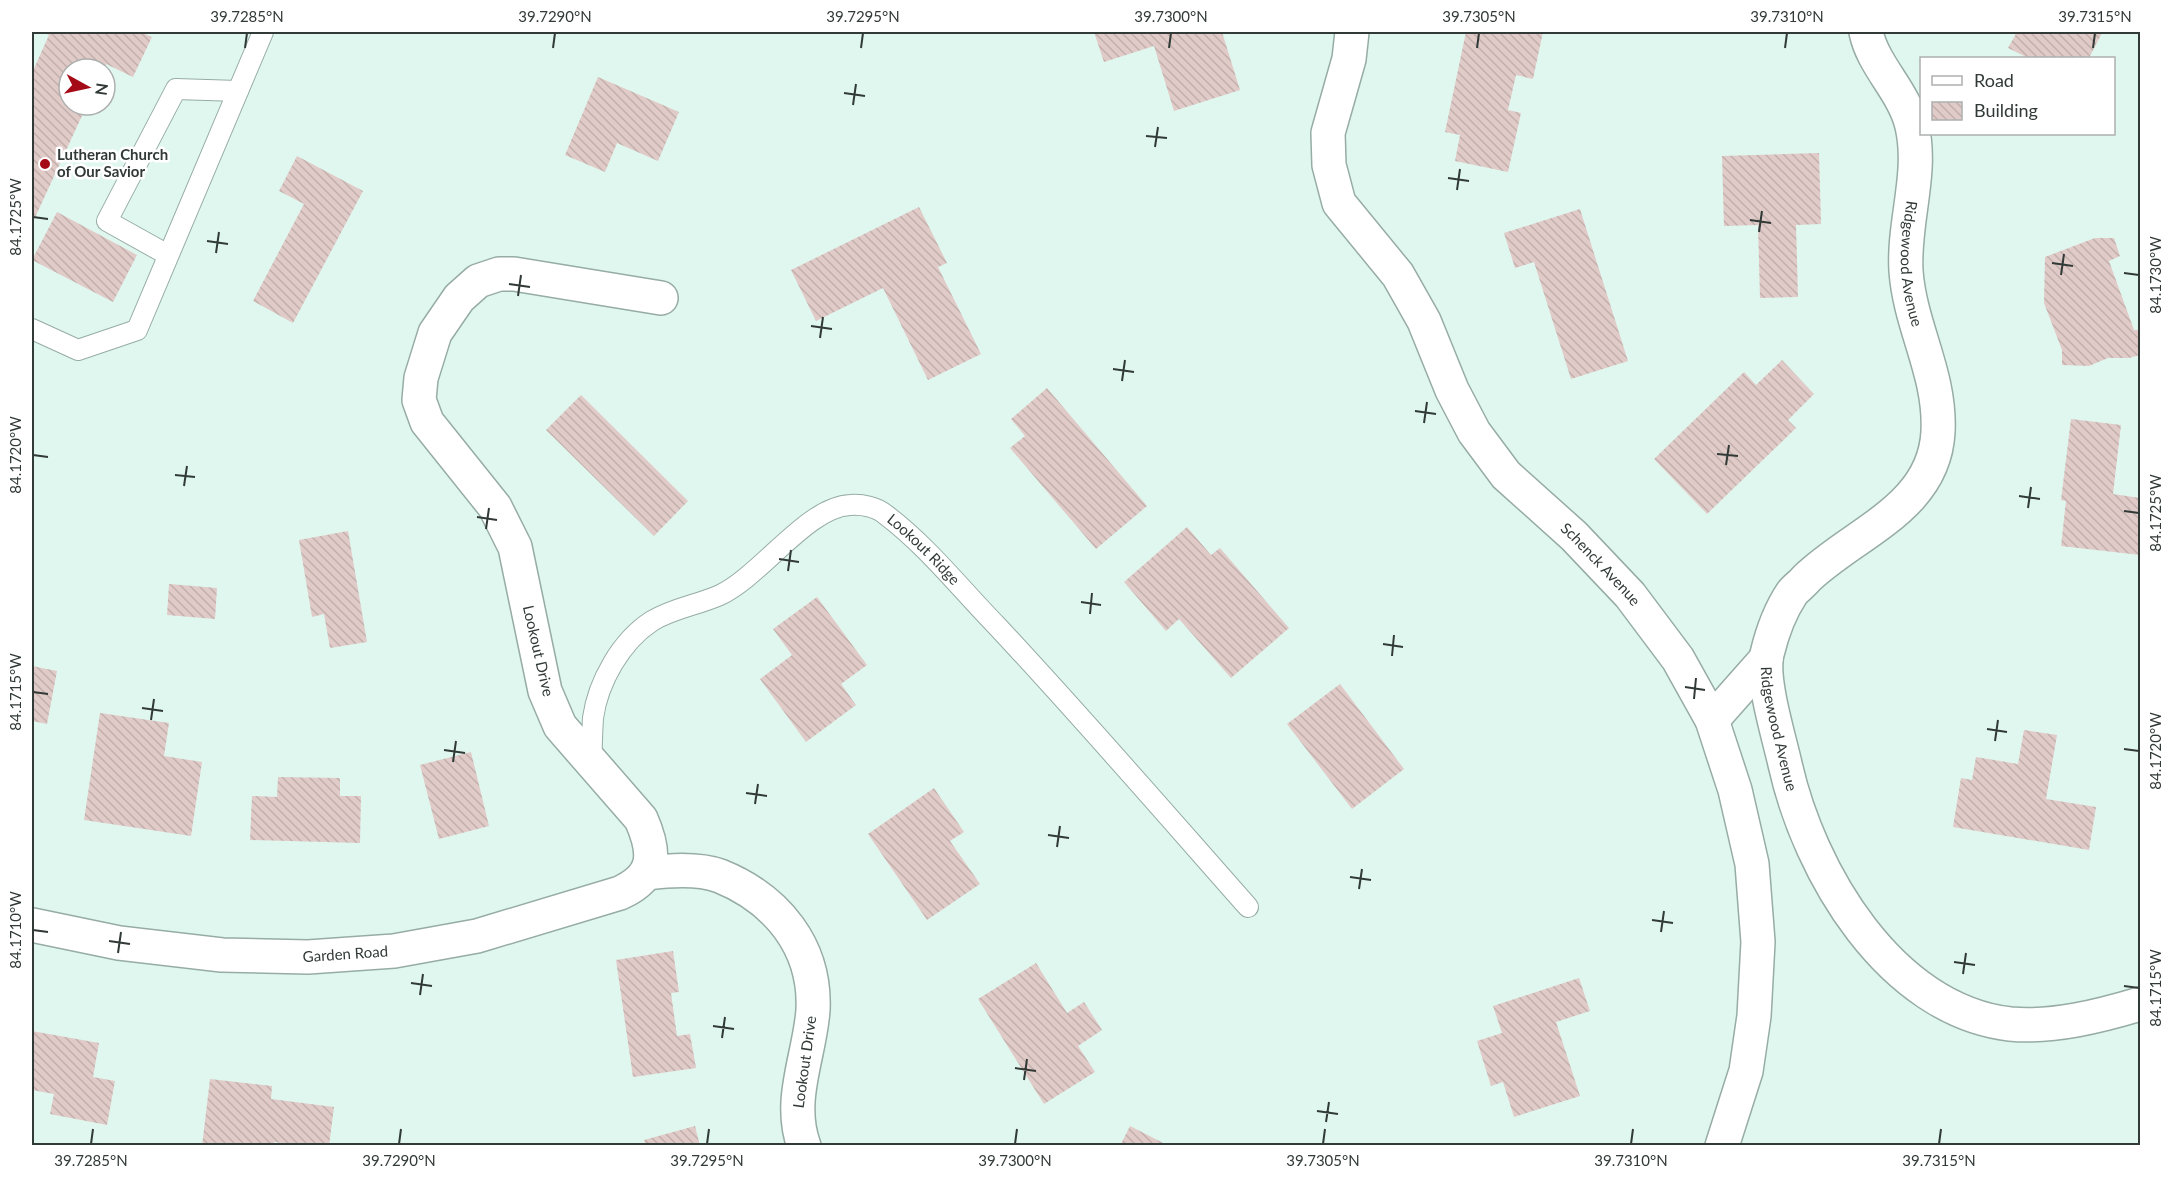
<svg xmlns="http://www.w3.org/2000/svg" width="2172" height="1177" font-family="Lato,sans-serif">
<defs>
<pattern id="building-back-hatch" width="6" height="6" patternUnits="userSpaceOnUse" patternTransform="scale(1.5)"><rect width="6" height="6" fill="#e1cbc8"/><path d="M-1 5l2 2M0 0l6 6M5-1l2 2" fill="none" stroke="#c2afac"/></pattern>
</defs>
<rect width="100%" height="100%" fill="#e0f7ef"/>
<!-- building -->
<path fill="url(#building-back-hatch)" d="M43 32H140L152 37 133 77 106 64 104 69H69V105H87L32 224V73L49 35Z
M1094 32H1222L1240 90 1174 111 1154 46 1104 62Z
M1466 32H1543L1533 79 1516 75 1508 110 1521 113 1508 172 1455 161 1460 135 1445 132Z
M2017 32H2099L2102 33 2089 58H2028L2008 48Z
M598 77 679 112 658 161 617 143 605 172 565 155Z
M1819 153 1821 224 1796 225 1798 297 1760 298 1758 225 1724 226 1722 156Z
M297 156 363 191 293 323 253 301 304 204 279 191Z
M919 207 947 263 938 267 981 354 928 380 883 288 816 321 791 270Z
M1580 209 1628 361 1571 379 1534 262 1515 268 1504 233Z
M57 212 137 255 113 302 32 260Z
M2095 238H2114L2120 256 2109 261 2134 330H2140V355L2129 358H2108L2089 366 2062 365V350L2044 303 2045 257Z
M1782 360 1814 394 1788 420 1796 428 1707 514 1654 459 1744 372 1756 385Z
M1047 388 1147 506 1096 549 1010 448 1025 436 1011 419Z
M581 395 688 501 654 536 546 430Z
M2071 419 2121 425 2113 494 2140 498V555L2061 546 2066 501 2061 500Z
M1187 527 1211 555 1220 548 1289 628 1231 678 1179 619 1166 631 1124 582Z
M348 531 367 642 330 648 324 614 312 617 299 540Z
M169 584 217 588 215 619 167 615Z
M817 597 867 665 841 684 856 705 806 742 760 679 792 655 773 629Z
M32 666 57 671 47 724 32 721Z
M1340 684 1404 769 1352 809 1287 724Z
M100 713 169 723 164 756 202 762 191 836 84 820Z
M2024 730 2057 735 2046 799 2096 807 2089 850 1953 827 1961 778 1972 780 1976 757 2018 764Z
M471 752 489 826 439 839 420 765Z
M278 777 340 778V796H361L360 843 250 840 252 796 277 797Z
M934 788 964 832 950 841 980 884 927 920 868 834Z
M673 951 679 992 671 993 677 1036 690 1034 696 1068 633 1077 616 960Z
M1036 963 1067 1013 1084 1002 1102 1030 1078 1046 1095 1072 1044 1104 978 999Z
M1579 978 1590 1011 1556 1022 1580 1096 1514 1117 1503 1082 1491 1086 1477 1041 1502 1033 1493 1006Z
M32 1031 99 1043 93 1077 115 1081 107 1125 50 1114 54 1094 32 1090Z
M210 1079 272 1086 271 1099 334 1107 329 1146H305L274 1142V1146H202Z
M695 1126 700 1146H646L644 1140Z
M1130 1126 1169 1146H1120Z"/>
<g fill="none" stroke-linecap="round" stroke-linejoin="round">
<defs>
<g id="service">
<path d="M168 255 107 221 176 89 238 91"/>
<path d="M32 329 78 350 137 330 263 32"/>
<path id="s1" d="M591 762C592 747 592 733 593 718 598 682 621 641 652 621 673 608 698 605 720 595 762 575 807 507 850 505 862 504 877 507 886 515 927 546 960 588 996 625 1082 717 1165 813 1248 907"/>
</g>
<g id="minor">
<path id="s2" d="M1352 32 1349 59 1328 133 1329 165 1339 203 1398 275 1424 321 1452 390 1474 432 1506 475 1574 536 1630 595 1678 659 1712 720 1735 790 1752 864 1758 942 1754 1016 1746 1071 1722 1146"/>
<path id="s3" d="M1866 32C1873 66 1904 91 1912 126 1923 174 1903 222 1906 271 1910 327 1941 374 1938 432 1934 509 1853 533 1806 579 1802 584 1796 588 1792 593 1780 611 1772 633 1767 654 1761 680 1779 737 1785 764 1809 872 1890 1010 2010 1024 2053 1028 2100 1016 2140 1004"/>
<path d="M1712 720 1766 659"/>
<path d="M648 873C671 870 698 868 720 876 777 899 816 947 813 1010 810 1055 787 1100 804 1146"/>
<path id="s4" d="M32 925 119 943 222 955 308 957 394 951 477 936 620 893C657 876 656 853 641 819L560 726 545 691 515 547 495 507 427 422 419 400 421 378 435 333 459 298 478 281 499 274H514L661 298"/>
</g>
</defs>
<!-- service casing -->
<use href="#service" stroke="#96aca5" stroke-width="22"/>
<!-- minor casing -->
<use href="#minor" stroke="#96aca5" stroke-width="36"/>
<!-- service -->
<use href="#service" stroke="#fff" stroke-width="20"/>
<!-- minor -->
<use href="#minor" stroke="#fff" stroke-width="33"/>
</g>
<!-- ticks -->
<path fill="none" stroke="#313a37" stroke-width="2" d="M245 48 247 33M553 48 555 33M861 48 863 33M1169 48 1171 33M1477 48 1479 33M1785 48 1787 33M2093 48 2095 33M844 93 865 96M853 105 856 84M1146 136 1167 138M1155 147 1158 127M1448 178 1469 181M1457 190 1460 169M33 217 48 219M1750 220 1771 223M1759 232 1762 211M207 241 228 244M216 253 219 232M2052 263 2073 266M2124 273 2139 275M2061 275 2064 254M509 284 530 287M518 296 521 275M811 326 832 329M820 338 823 317M1113 369 1134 372M1122 381 1125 360M1415 411 1436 414M1424 423 1427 402M1717 454 1738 456M33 455 48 457M1726 465 1729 445M175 475 195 477M184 486 187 466M2019 496 2040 499M2028 508 2031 487M2124 511 2139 513M477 517 497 520M486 529 489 508M779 559 799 562M788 571 791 550M1081 602 1101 605M1090 614 1092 593M1383 644 1403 647M1392 656 1394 635M1685 687 1705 690M33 692 48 694M1694 699 1696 678M142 708 163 711M151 720 154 699M1987 729 2007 732M1995 741 1998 720M2124 749 2139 751M444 750 465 753M453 762 456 741M746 793 767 796M755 804 758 784M1048 835 1069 838M1057 847 1060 826M1350 877 1371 880M1359 889 1362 869M1652 920 1673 923M33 930 48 932M1661 932 1664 911M109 941 130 944M118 953 121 932M1954 962 1975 965M1963 974 1966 953M411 983 432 986M2124 986 2139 988M420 995 423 974M713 1026 734 1029M722 1038 725 1017M1015 1068 1036 1071M1024 1080 1027 1059M1317 1111 1338 1114M1326 1122 1329 1102M91 1144 93 1129M399 1144 401 1129M707 1144 709 1129M1015 1144 1017 1129M1323 1144 1325 1129M1631 1144 1633 1129M1939 1144 1941 1129"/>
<!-- markers -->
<circle fill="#a40b17" stroke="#fff" stroke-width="2" cx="45" cy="164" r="6"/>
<g text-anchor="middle" stroke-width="5" stroke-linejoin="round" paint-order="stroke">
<!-- poi labels -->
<g font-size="15" font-weight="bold" fill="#313a37" stroke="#fff" text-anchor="start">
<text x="57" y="160">Lutheran Church<tspan x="57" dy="17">of Our Savior</tspan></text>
</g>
<!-- street labels -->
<g font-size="15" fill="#313a37" stroke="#fff">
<text dy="5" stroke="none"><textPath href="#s3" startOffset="244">Ridgewood Avenue</textPath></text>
<text dy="5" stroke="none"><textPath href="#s1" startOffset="483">Lookout Ridge</textPath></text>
<text dy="5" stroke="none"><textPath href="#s2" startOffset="627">Schenck Avenue</textPath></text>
<text transform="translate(538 651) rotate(77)" y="5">Lookout Drive</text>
<text dy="5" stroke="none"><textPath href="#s3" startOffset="783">Ridgewood Avenue</textPath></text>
<text dy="5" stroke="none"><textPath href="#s4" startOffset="316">Garden Road</textPath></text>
<text transform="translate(805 1062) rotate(-82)" y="5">Lookout Drive</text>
</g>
</g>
<!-- border -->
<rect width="2172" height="1177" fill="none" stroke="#ffffff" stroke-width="66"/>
<!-- legend -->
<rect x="1920" y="57" width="195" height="78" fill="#ffffff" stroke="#adb0af" stroke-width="1.5"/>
<rect x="1932" y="76" width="30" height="9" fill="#ffffff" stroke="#adb0af" stroke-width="1.5"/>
<text x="1974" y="87" font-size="18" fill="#313a37">Road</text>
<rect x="1932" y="102" width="30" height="18" fill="url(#building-back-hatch)" stroke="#adb0af" stroke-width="1.5"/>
<text x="1974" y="117" font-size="18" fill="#313a37">Building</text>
<!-- north arrow -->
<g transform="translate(87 87) rotate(98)"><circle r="28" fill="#ffffff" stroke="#adb0af" stroke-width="1.5"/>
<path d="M0-4.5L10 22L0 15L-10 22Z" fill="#a40b17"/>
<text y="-9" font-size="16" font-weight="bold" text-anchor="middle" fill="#313a37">N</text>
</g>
<rect x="33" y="33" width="2106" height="1111" fill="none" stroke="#313a37" stroke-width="2"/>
<g font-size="15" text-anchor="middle" fill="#313a37">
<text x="247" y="22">39.7285°N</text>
<text x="555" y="22">39.7290°N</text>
<text x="863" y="22">39.7295°N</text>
<text x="1171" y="22">39.7300°N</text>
<text x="1479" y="22">39.7305°N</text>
<text x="1787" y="22">39.7310°N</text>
<text x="2095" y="22">39.7315°N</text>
<text transform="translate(16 217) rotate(-90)" y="5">84.1725°W</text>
<text transform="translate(2156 275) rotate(-90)" y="5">84.1730°W</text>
<text transform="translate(16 455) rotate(-90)" y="5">84.1720°W</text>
<text transform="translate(2156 513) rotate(-90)" y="5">84.1725°W</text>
<text transform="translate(16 692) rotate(-90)" y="5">84.1715°W</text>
<text transform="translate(2156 751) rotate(-90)" y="5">84.1720°W</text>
<text transform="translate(16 930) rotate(-90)" y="5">84.1710°W</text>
<text transform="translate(2156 988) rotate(-90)" y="5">84.1715°W</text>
<text x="91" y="1166">39.7285°N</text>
<text x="399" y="1166">39.7290°N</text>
<text x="707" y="1166">39.7295°N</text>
<text x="1015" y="1166">39.7300°N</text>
<text x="1323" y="1166">39.7305°N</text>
<text x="1631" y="1166">39.7310°N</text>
<text x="1939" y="1166">39.7315°N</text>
</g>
</svg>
